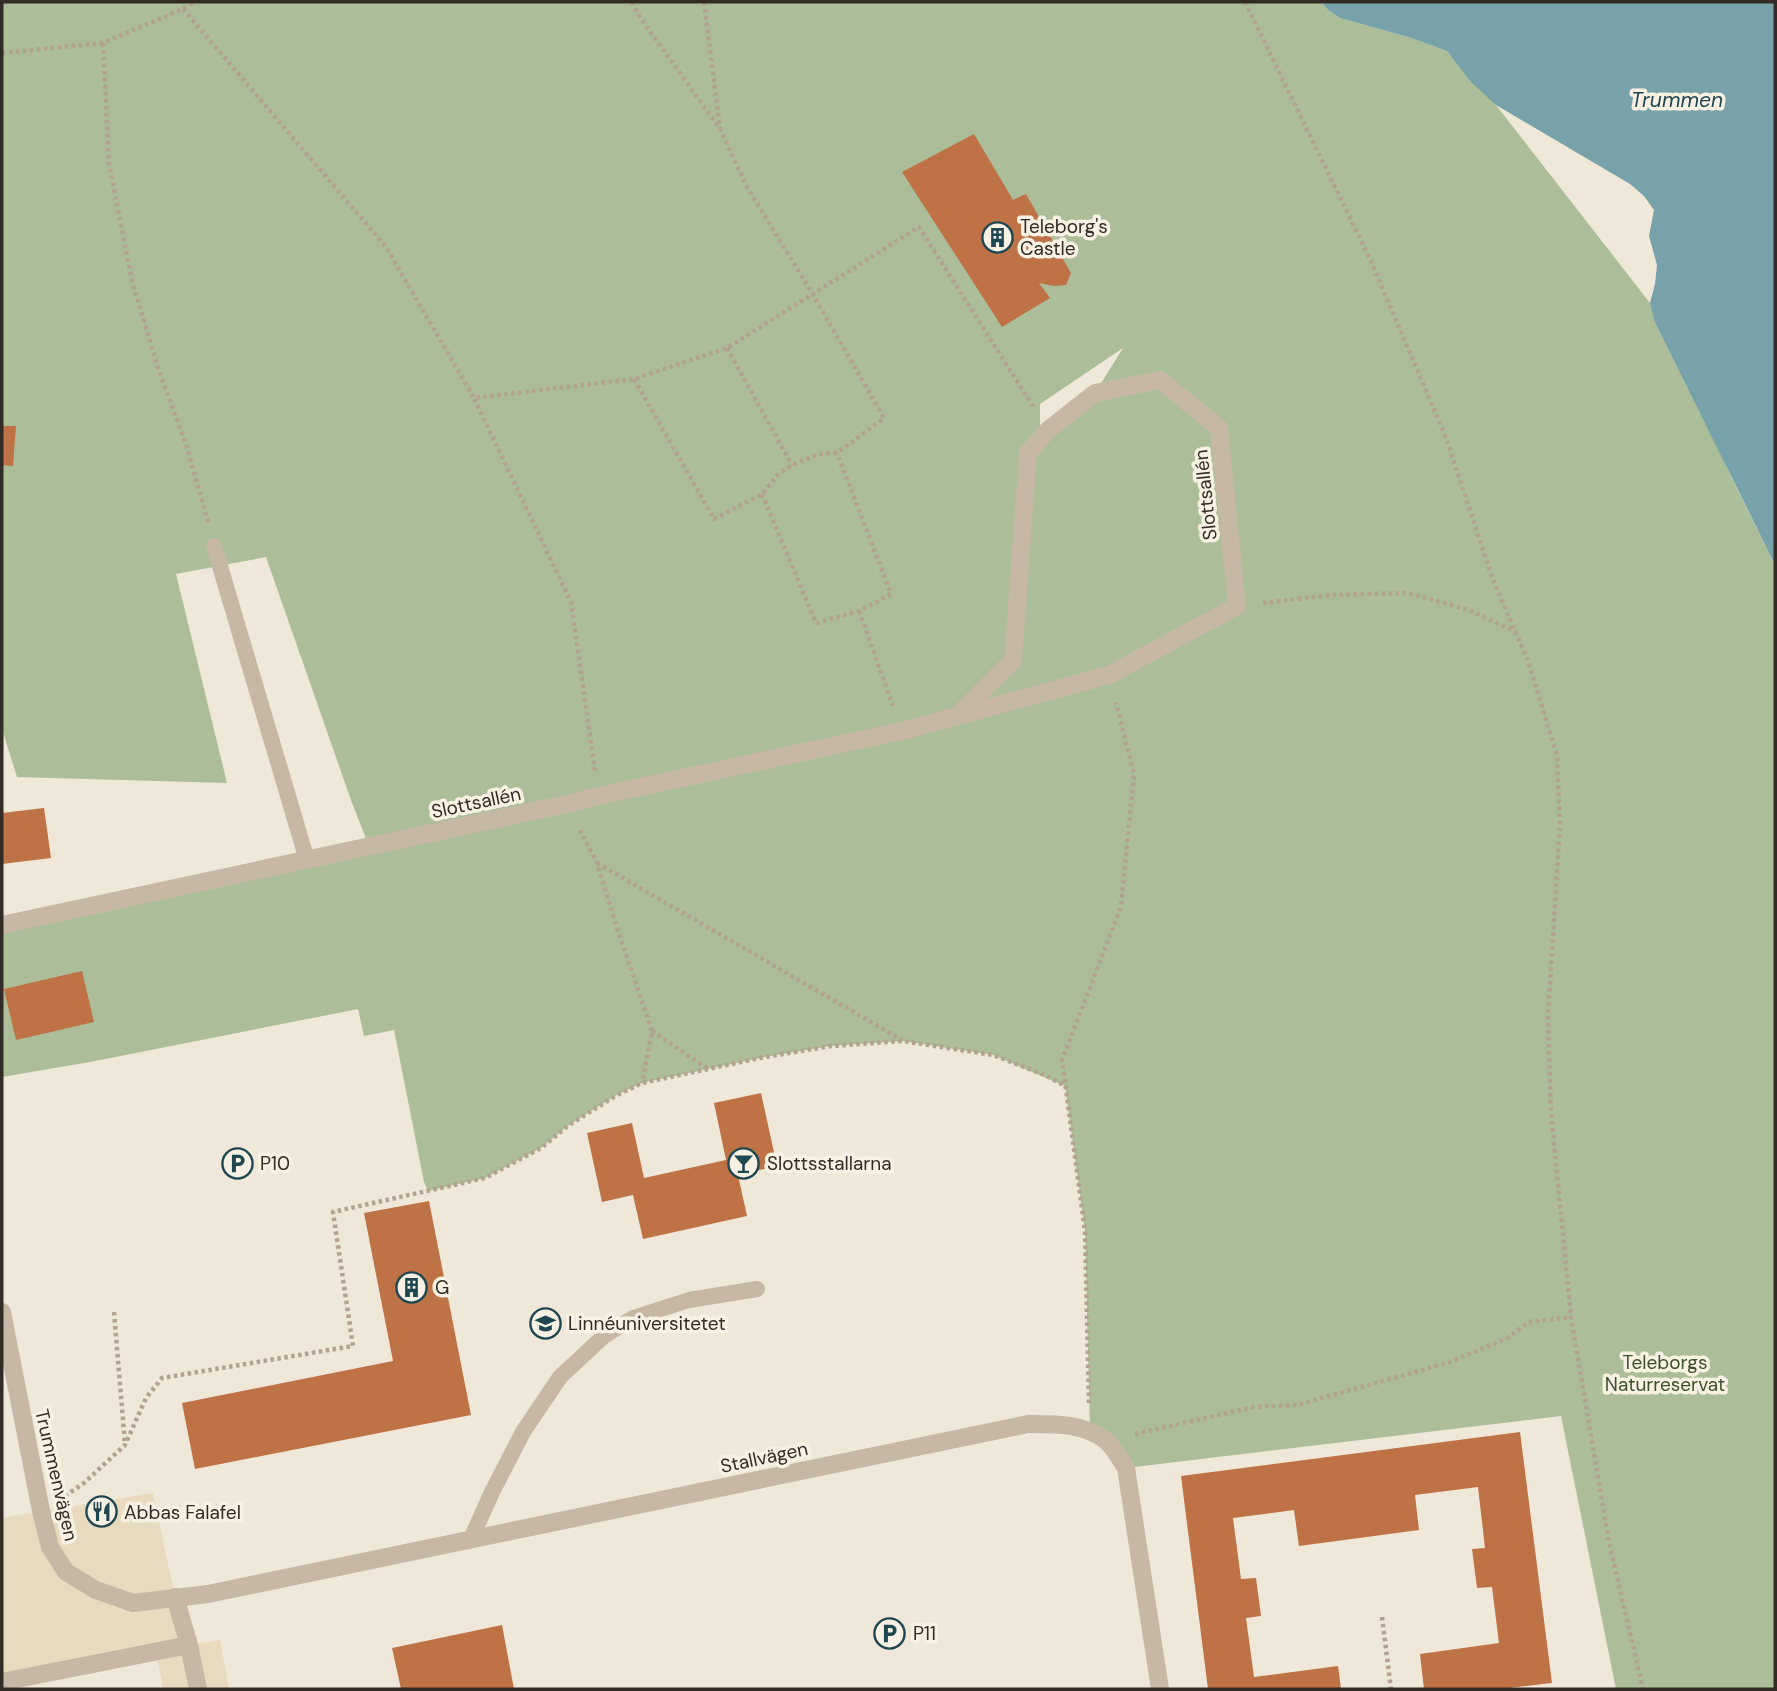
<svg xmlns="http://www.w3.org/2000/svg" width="1777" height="1691" font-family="'DM Sans',sans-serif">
<rect width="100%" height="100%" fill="#efe7d8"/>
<!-- green -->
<path fill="#acbd99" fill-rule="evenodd" d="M2 2H1322L1328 10 1340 18 1408 37 1447 51 1496 105 1650 303 1737 489 1775 565V1689H1616L1561 1416 1126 1468 1090 1432 1085 1231 1065 1086 993 1055 903 1041 831 1046 765 1057 642 1083 617 1095 569 1125 541 1148 485 1178 428 1191 424 1182 394 1030 364 1036 358 1009 90 1062 2 1077V925L369 846 352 803 266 557 176 574 227 783 17 777 2 729ZM1123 348 1095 393 1040 439V404Z"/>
<!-- plaza -->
<path fill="#e7dabf" d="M153 1493 175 1597 189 1645 220 1640 229 1689H163L156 1652 9 1681 11 1689H2V1518Z"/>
<!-- water -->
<path fill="#78a2aa" d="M1322 2H1775V565L1655 322 1650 303 1655 284 1657 265 1649 236 1654 210 1644 196 1630 184 1496 105 1471 82 1447 51 1408 37 1340 18 1328 10Z"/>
<!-- building -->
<path fill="#bf7246" d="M974 134 1013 200 1026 194 1071 273 1066 285 1054 286 1039 283 1050 298 1002 327 902 172Z
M2 426H16L13 466 2 465Z
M44 808 51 858 2 864V813Z
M82 971 94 1022 16 1040 4 989Z
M761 1093 777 1166 738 1175 747 1216 643 1239 633 1195 602 1202 587 1133 632 1123 644 1178 726 1160 714 1103Z
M429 1201 471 1415 195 1469 182 1403 393 1361 364 1213Z
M1520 1432 1552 1683 1501 1689H1424L1420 1654 1499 1643 1492 1587 1477 1588 1472 1549 1485 1548 1478 1487 1415 1495 1419 1530 1299 1546 1294 1510 1233 1518 1241 1579 1256 1578 1261 1616 1246 1618 1254 1677 1338 1666 1341 1689H1208L1181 1476Z
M502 1625 514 1689H401L392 1648Z"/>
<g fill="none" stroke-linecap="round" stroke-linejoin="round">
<!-- path -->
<path stroke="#b2a28f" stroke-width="4.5" stroke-dasharray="3.5 3.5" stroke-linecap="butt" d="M632 2 639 16 720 129 747 187 812 293 884 418 837 453 819 454 792 465 779 473 762 494 714 519 634 379
M704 2 720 128
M1245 2 1370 259 1446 438 1493 580 1528 661 1557 756 1560 823 1548 1016 1551 1113 1571 1317 1609 1542 1643 1689
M183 9 386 247 474 398
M103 43 109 163 132 281 158 368 186 444 208 522
M2 53 103 43 183 9 194 2
M727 348 792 465
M762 494 816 623 859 611 891 594 837 453
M1263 603 1331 595 1409 593 1469 610 1516 632
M859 611 893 706
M595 771 571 602 474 398 634 379 727 348 919 227 1034 408
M580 830 597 863 616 925 652 1031 642 1083
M597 863 902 1040
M652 1031 708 1069
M114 1312 125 1444
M1089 1403 1085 1231 1062 1060 1121 907 1134 774 1116 703
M1135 1434 1254 1407 1297 1405 1447 1363 1506 1339 1529 1322 1571 1317
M65 1496 84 1483 125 1445 146 1398 162 1378 353 1346 333 1212 485 1178 541 1148 569 1125 617 1095 642 1083 765 1057 831 1046 903 1041 993 1055 1045 1075 1065 1086
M1382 1617 1391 1689"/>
<!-- service -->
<path stroke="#c6b8a5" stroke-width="16" d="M214 546 307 860
M471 1539 492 1492 523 1432 560 1377 604 1336 633 1318 689 1300 757 1289"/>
<!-- pedestrian -->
<path stroke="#c6b8a5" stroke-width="18" d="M175 1597 189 1645 198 1689
M2 1682 189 1645"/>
<!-- minor -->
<path stroke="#c6b8a5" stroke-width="18" d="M2 925 567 804 598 796 902 731 1109 675 1237 606 1219 428 1160 380 1095 393 1048 430 1028 453 1013 660 957 716
M2 1312 41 1511 50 1547 66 1572 96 1590 133 1603 208 1594 1028 1424C1054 1424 1083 1423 1105 1440 1113 1446 1120 1459 1126 1468L1160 1689"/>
</g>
<!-- icons -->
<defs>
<symbol id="building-ring" viewBox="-11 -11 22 22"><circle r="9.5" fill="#f7f1e3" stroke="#1e4751" stroke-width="1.5"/><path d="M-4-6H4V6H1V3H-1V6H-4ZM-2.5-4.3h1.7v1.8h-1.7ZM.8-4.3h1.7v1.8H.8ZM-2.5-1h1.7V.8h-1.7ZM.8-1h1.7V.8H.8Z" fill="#1e4751"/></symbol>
<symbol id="parking-ring" viewBox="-11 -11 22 22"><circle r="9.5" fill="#f7f1e3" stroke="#1e4751" stroke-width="1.5"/><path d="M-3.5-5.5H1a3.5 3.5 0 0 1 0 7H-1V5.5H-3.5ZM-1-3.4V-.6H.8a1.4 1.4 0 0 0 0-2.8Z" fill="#1e4751"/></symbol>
<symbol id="bar-ring" viewBox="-11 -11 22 22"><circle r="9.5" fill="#f7f1e3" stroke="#1e4751" stroke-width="1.5"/><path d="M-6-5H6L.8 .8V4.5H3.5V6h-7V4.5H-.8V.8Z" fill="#1e4751"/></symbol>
<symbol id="university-ring" viewBox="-11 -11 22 22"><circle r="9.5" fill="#f7f1e3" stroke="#1e4751" stroke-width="1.5"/><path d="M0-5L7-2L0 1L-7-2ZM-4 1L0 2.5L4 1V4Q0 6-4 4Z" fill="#1e4751"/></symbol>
<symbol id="restaurant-ring" viewBox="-11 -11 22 22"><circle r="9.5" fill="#f7f1e3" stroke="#1e4751" stroke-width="1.5"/><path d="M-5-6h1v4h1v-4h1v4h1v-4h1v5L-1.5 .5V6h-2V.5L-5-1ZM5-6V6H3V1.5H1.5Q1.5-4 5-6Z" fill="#1e4751"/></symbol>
</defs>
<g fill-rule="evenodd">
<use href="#building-ring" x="980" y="220" width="35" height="35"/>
<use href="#parking-ring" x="220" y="1146" width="35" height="35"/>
<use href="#bar-ring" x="726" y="1146" width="35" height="35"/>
<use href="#building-ring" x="394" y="1270" width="35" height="35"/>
<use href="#university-ring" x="528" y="1306" width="35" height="35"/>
<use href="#restaurant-ring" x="84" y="1494" width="35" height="35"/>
<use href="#parking-ring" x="872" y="1616" width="35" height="35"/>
</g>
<g text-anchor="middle" stroke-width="7" stroke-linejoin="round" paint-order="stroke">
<!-- poi labels -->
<g font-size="19" fill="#322b26" stroke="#f7f1e3" text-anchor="start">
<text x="1020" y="233">Teleborg's<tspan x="1020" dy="22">Castle</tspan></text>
<text x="260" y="1170">P10</text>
<text x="767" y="1170">Slottsstallarna</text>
<text x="435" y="1294">G</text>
<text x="568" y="1330">Linnéuniversitetet</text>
<text x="124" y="1519">Abbas Falafel</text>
<text x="913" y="1640">P11</text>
</g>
<!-- street labels -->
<g font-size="19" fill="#322b26" stroke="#f7f1e3">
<text transform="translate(1205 495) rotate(-96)" y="7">Slottsallén</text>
<text transform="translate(476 802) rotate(-12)" y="7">Slottsallén</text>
<text transform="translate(764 1457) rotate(-12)" y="7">Stallvägen</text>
<text transform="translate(57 1475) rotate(77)" y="7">Trummenvägen</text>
</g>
<!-- park labels -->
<g font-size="19" fill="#3d4f2b" stroke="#f7f1e3">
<text x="1665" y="1369">Teleborgs<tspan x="1665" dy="22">Naturreservat</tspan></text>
</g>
<!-- water labels -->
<g font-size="21" font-style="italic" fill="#1e4751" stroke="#f7f1e3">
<text x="1677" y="107">Trummen</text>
</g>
</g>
<!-- border -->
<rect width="1777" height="1691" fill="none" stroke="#322b26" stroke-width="7"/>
</svg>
